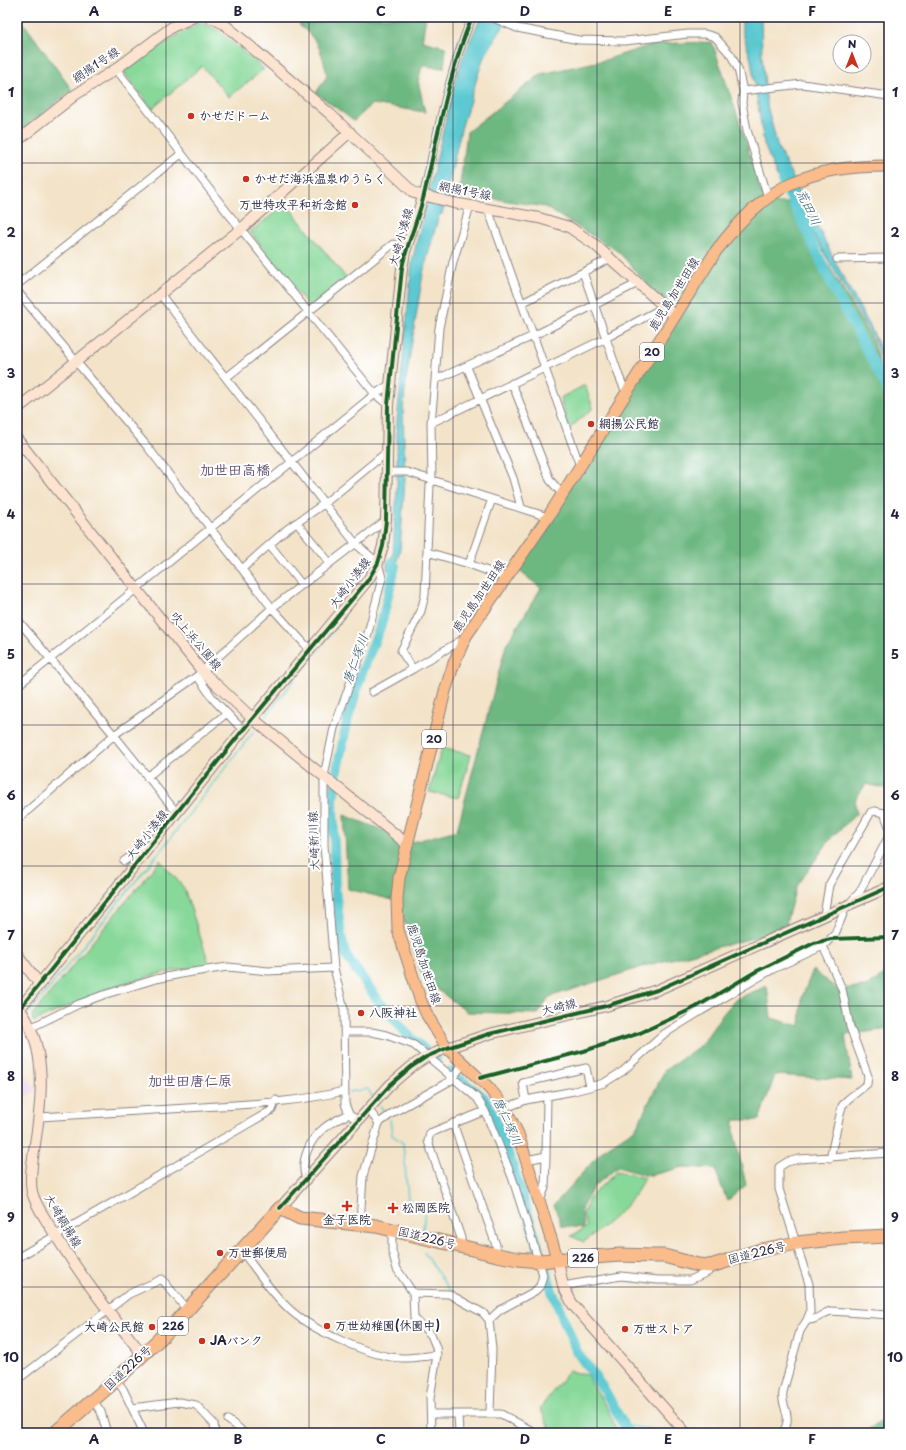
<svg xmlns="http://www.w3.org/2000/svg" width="906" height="1450" font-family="'Playpen Sans','Klee One',sans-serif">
<rect width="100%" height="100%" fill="#fff"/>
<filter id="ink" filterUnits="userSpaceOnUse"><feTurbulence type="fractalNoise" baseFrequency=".025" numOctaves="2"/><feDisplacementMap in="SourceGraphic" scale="8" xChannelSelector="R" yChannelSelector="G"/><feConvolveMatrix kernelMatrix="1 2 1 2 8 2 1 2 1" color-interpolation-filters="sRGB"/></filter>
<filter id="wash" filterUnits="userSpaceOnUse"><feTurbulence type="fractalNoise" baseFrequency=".012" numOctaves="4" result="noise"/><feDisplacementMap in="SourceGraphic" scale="16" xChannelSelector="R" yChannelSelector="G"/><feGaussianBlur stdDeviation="0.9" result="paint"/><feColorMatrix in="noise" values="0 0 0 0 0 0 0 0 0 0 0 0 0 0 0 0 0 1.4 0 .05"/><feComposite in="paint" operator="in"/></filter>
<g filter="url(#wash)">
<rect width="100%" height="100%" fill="#f3e3c8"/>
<!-- built -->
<path fill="#efd0e5" d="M17 1062 37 1091 17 1100Z"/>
<!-- green -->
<path fill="#87d899" stroke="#547d6a" d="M201 22 219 31 264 69 229 97 202 66 152 109 123 71 176 36Z
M286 204 348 280 310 308 250 232Z
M585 385 593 408 569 429 560 398Z
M442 748 471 755 458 798 429 792Z
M160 860 184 888 210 966C198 968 185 968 173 971 124 980 78 1002 33 1022L32 1015Z
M617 1171 644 1178C632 1206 608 1223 584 1242L571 1236 587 1227 583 1214 590 1197Z
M569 1371 587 1375 608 1410 618 1433H567L550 1429 540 1408Z"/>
<!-- forest -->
<path fill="#6db881" stroke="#486d5e" d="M17 17H24L23 22 72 90 17 134Z
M299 17H426L422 41 446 47 444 68 422 66 418 81 425 112 372 104 354 121 316 93 327 76C323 54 318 39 300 26Z
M712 42 740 123 765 203H792L872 340 889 393V789L866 784C858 796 852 799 857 813L831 838 796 887 784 930 648 965 549 997 538 1014 467 1012 424 979 397 901 348 889 344 815 413 842 457 830 506 645 541 588 518 570 675 316 619 252 545 207 459 193 467 132 541 74 605 60 654 44Z
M813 970 837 989 866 987 889 972V1029L845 1035 852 1080 775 1075 759 1120H734V1133L746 1185 727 1201 715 1169 683 1167 648 1176 618 1167 594 1186 581 1209 584 1228 562 1226 554 1205 603 1150 636 1128 665 1070 701 1045 723 1014 736 999 767 986 771 1018 800 1026 802 997Z
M889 1416V1433H870L869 1429Z"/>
<!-- water -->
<path fill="#5cc9d2" stroke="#3f7686" d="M481 17H509L483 59 461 129 442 214 439 215 423 273 406 379 403 411 405 479 400 549 392 579 390 570H387V562L393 555 397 486V421L412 262 453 89 462 59Z
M742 17H761L762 56 767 105 778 148 844 279 871 328 889 369V382L874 340 798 207 777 177 764 144 751 60 742 30Z"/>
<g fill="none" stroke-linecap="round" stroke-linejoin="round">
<!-- stream -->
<path stroke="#5cc9d2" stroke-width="1.5" d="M373 581 377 576
M266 716 345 615
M889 788 886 794 889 816
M29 1013 165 845 254 731
M349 1092 368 1089 372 1096
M380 1106 387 1114
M390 1119 392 1135 403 1143 408 1200 423 1206 425 1210 423 1230
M424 1252 450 1291
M623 1425 679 1433"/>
<!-- river -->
<path stroke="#5cc9d2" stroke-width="10" d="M782 180 837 295 889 392
M395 566 381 625 361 675 348 718 337 770 333 799 335 890 341 935 345 953 351 963 378 1000 407 1034 436 1060
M450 1072 483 1097 494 1116 513 1167 540 1253
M546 1270 552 1291 577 1352 605 1391 628 1433"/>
</g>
</g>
<g filter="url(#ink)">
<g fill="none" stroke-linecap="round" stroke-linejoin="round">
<defs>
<path id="street" d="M491 17 517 28 579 40 625 41 688 34H705L715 37 731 55 738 69 743 91 742 103 747 130 768 197
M116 69 227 212 375 394 388 405
M743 91 802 84 889 96
M423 197C437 135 448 75 472 17
M488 209 580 466
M837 259 889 258
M583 272 619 376 624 388 629 390
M17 285 181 154
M17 291 146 445 272 608 310 650
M160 294 356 544 378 563 382 578 367 637 334 728 324 776V845L334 968 344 1009 345 1104 349 1114 358 1121
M522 303 611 258
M467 367 513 478 521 507
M227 377 393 244 405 252
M435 380 439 328 453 262 470 206
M512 383 550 480 562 494
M431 423 435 380 533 336 638 283
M387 472H407L548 517
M297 523 330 563
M270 545 302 585
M427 552 469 564 506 578
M469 564 492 499
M242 569 286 530 325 503 388 451
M17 619 114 735 177 813
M464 641 458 642 413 669 401 651 421 611 425 595 430 485 432 480 431 423 606 338 664 307
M197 676 214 700 243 730
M17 686 375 394 389 385
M372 692 413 669
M147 777 227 713
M17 820 114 735 197 676 272 608 386 520
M124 861 149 844
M824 915 829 885 871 812 875 811 884 813 889 826
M823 946 842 989 850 1027 868 1076 867 1084 847 1100 842 1106 830 1158
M30 1028 79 1004 103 995 156 979 186 973 228 967 268 971 334 968
M345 1032H372L386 1035 414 1045 477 1098 485 1111 512 1177 543 1275 540 1286 535 1291 500 1310 489 1320
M526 1100 523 1083 586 1068 590 1087
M505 1108 526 1100 574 1091 604 1083 623 1071 664 1034 701 1011 773 969 823 946 835 934 846 907 859 893 889 836
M368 1109 379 1123
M40 1117C94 1114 149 1110 203 1107 250 1104 299 1102 344 1091
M453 1123 496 1245 497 1255
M526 1160 546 1156 547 1097
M306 1178C299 1162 310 1139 324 1128 331 1122 341 1118 349 1114
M539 1203 545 1188 546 1156
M360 1223 363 1176 379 1123 394 1112 450 1081 464 1063
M392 1230V1251L397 1269 413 1293 414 1318 431 1335 436 1347 437 1355 430 1398 431 1433
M461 1246V1238L428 1141 430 1133 485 1111
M241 1250C256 1269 270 1291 287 1307 309 1329 372 1358 403 1358 414 1358 426 1356 437 1355
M17 1258 272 1110 276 1100
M563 1286 621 1276 658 1280H690L708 1272 711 1266
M413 1293 449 1294 483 1313 489 1320 492 1349 490 1413
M807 1320C817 1321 822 1313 831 1311L889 1315
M17 1380 129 1294 162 1279 187 1310
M116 1380 123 1389 144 1433
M93 1400 101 1412 107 1433
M132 1408 179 1402 196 1405 214 1424 215 1433
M432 1414H501L536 1433
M458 1415 459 1433
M228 1420 240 1429 243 1433
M783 1433C794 1412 780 1409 783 1392L800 1331 807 1320 810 1312 809 1284 779 1189V1167L787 1162 799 1159 889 1153"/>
<path id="secondary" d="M210 17 224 24 330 114 414 193 454 203 539 218 569 227 594 244 675 316
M17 141 75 95 116 69 172 27 194 17
M17 409 241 229 350 132
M17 439 202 671 252 718 407 844
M17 954 40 985
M20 1009C48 1049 42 1099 35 1144 33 1159 29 1177 32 1192 35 1204 43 1215 49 1225 76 1270 110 1314 143 1355
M17 1012 243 730 368 580 378 563 383 546 386 520 388 405 402 268 405 252 423 197
M280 1208 390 1085 411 1067 426 1057 447 1048 489 1034 606 1006 657 990 889 887
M558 1261 563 1286 573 1305 686 1433"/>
<path id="primary" d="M558 1261 518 1134 505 1108 489 1088 447 1048 427 1015 420 999 398 930 397 899 399 878 445 691 454 663 466 636 548 517 716 251C766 185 807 166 889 166"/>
<path id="highway" d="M55 1433 116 1380 169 1330 280 1208 300 1218 376 1226 497 1255 518 1259 539 1261 620 1255 653 1256H664L698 1265 711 1266 761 1250 797 1243 843 1238 889 1236"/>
</defs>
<!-- street casing -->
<use href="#street" stroke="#8a8282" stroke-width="9"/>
<!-- secondary casing -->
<use href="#secondary" stroke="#8a8282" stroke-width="12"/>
<!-- primary casing -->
<use href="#primary" stroke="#8a8282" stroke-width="13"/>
<!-- highway casing -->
<use href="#highway" stroke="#8a8282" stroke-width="15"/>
<!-- street -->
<use href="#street" stroke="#fff" stroke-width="7"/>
<!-- secondary -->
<use href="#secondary" stroke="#fde4d1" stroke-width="10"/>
<!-- primary -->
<use href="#primary" stroke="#fabc8b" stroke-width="11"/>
<!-- highway -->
<use href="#highway" stroke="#fabc8b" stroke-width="13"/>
<defs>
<path id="cycleway" d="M17 1012 243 730 368 580 378 563 383 546 386 520 388 405 402 268C407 243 418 220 424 195 438 135 448 75 472 17
M480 1078 584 1051 640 1033 696 1007 755 972 814 943 831 939 889 937
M280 1208 390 1085 411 1067 426 1057 447 1048 489 1034 606 1006 657 990 889 887"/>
</defs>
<!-- cycleway casing -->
<use href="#cycleway" stroke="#fff" stroke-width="6"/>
<!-- cycleway -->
<use href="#cycleway" stroke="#1b5e20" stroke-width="4"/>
</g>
</g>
<!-- grid -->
<path fill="none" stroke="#22223b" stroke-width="1" stroke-opacity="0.55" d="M166 17V1433M309 17V1433M453 17V1433M597 17V1433M740 17V1433M17 163H889M17 303H889M17 444H889M17 584H889M17 725H889M17 866H889M17 1006H889M17 1147H889M17 1287H889"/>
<!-- markers -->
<g fill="#c8321e" stroke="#fff" stroke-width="1.5">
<circle cx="191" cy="116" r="4"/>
<circle cx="246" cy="179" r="4"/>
<circle cx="355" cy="205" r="4"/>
<circle cx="591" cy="424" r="4"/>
<circle cx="361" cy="1013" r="4"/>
<path d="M345 1200h4v4h4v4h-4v4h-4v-4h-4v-4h4z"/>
<path d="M391 1202h4v4h4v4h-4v4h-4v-4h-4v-4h4z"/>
<circle cx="220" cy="1253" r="4"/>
<circle cx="327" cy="1326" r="4"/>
<circle cx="152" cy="1327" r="4"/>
<circle cx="625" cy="1329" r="4"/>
<circle cx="202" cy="1341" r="4"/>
</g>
<g text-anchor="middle" stroke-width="4" stroke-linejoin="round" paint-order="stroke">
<!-- shield labels -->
<g fill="#fff" stroke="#646476" stroke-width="1">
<rect x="640" y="343" width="24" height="18" rx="3"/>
<rect x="422" y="730" width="24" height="18" rx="3"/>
<rect x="568" y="1249" width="30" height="18" rx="3"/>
<rect x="158" y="1317" width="30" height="18" rx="3"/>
</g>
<g font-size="11" font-weight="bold" fill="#22223b">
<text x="652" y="356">20</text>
<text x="434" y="743">20</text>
<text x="583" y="1262">226</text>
<text x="173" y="1330">226</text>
</g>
<!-- street labels -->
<g font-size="12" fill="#22223b" stroke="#fff">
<text transform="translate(96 65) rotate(-34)" y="4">網揚1号線</text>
<text transform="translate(465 191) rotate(11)" y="4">網揚1号線</text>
<text transform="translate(401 237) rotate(-74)" y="4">大崎小湊線</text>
<text transform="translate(674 294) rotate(-58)" y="4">鹿児島加世田線</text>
<text transform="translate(350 583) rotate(-53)" y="4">大崎小湊線</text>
<text transform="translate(479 596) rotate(-56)" y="4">鹿児島加世田線</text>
<text transform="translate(196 641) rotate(50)" y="4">吹上浜公園線</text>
<text transform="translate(147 835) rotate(-52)" y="4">大崎小湊線</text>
<text transform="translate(314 841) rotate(-92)" y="4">大崎新川線</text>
<text transform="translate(424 964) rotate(72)" y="4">鹿児島加世田線</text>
<text transform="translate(559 1007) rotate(-14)" y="4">大崎線</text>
<text transform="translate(63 1221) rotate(59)" y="4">大崎網揚線</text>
<text transform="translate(427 1238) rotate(14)" y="4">国道226号</text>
<text transform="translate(757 1253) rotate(-14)" y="4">国道226号</text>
<text transform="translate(128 1368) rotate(-43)" y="4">国道226号</text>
</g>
<!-- poi labels -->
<g font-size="12" font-weight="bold" fill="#22223b" stroke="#fff" text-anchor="start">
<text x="199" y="120">かせだドーム</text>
<text x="254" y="183">かせだ海浜温泉ゆうらく</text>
<text x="347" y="209" text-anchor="end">万世特攻平和祈念館</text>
<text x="599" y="428">網揚公民館</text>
<text x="369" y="1017">八阪神社</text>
<text x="402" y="1212">松岡医院</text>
<text x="347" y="1224" text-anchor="middle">金子医院</text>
<text x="228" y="1257">万世郵便局</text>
<text x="335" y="1330">万世幼稚園(休園中)</text>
<text x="144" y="1331" text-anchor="end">大崎公民館</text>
<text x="633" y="1333">万世ストア</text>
<text x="210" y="1345">JAバンク</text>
</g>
<!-- water labels -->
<g font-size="13" font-style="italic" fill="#365c70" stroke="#fff">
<text transform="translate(809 207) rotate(64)" y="5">荒田川</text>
<text transform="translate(355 659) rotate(-70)" y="5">唐仁塚川</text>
<text transform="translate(508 1121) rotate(66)" y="5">唐仁塚川</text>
</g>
<!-- quarter labels -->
<g font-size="14" font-weight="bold" fill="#614b6e" stroke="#fff">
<text x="235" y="475">加世田高橋</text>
<text x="190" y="1086">加世田唐仁原</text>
</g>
</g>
<!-- margin -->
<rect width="906" height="1450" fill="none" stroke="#fff" stroke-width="44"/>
<!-- north arrow -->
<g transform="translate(852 54)"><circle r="19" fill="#ffffff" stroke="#a7a7b1"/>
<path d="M0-3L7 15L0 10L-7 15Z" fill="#c8321e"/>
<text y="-6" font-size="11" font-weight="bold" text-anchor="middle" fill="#22223b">N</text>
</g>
<rect x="22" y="22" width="862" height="1406" fill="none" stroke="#22223b" stroke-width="1.5"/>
<g font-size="13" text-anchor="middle" font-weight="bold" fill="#22223b">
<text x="94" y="16">A</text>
<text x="238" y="16">B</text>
<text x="381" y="16">C</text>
<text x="525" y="16">D</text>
<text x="668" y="16">E</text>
<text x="812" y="16">F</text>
<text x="11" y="97">1</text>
<text x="895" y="97">1</text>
<text x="11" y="237">2</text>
<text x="895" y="237">2</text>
<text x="11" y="378">3</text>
<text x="895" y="378">3</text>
<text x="11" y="519">4</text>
<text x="895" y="519">4</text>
<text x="11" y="659">5</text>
<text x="895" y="659">5</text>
<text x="11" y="800">6</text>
<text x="895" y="800">6</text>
<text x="11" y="940">7</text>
<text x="895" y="940">7</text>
<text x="11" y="1081">8</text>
<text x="895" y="1081">8</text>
<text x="11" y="1222">9</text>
<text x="895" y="1222">9</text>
<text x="11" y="1362">10</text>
<text x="895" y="1362">10</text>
<text x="94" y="1444">A</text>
<text x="238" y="1444">B</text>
<text x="381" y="1444">C</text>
<text x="525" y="1444">D</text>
<text x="668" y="1444">E</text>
<text x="812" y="1444">F</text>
</g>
</svg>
